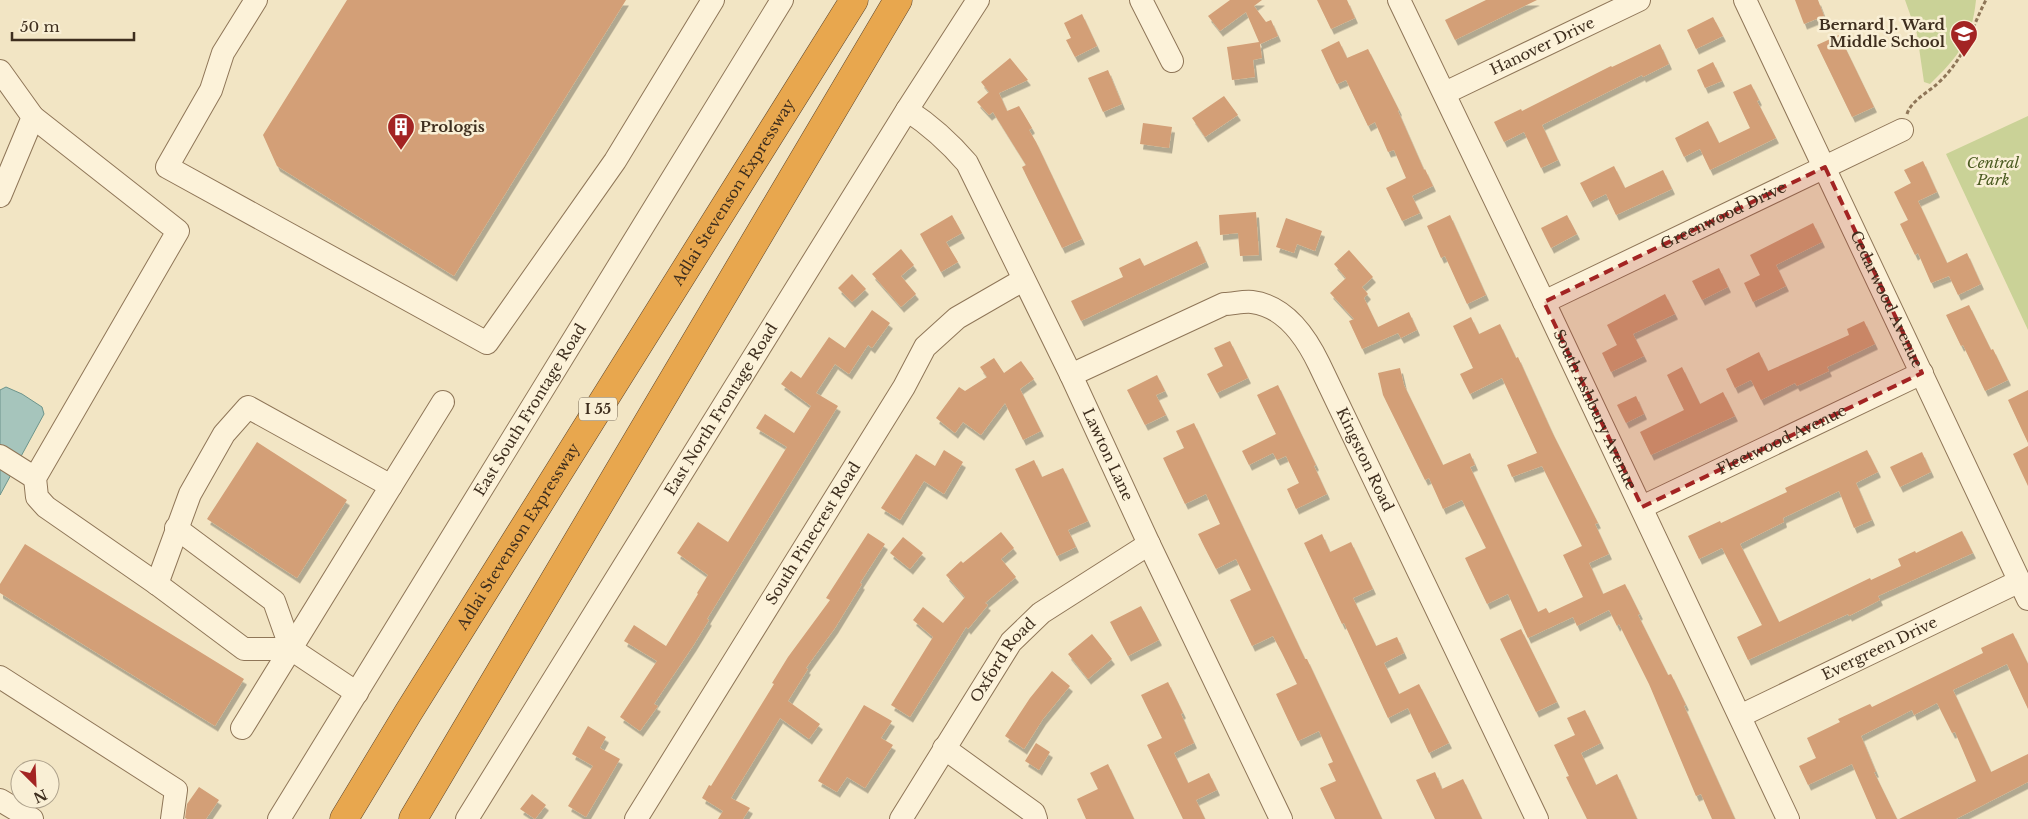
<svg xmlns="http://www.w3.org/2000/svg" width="2028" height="819" font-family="'Libre Baskerville',serif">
<defs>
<filter id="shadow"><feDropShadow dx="3" dy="5.5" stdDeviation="0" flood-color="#0004"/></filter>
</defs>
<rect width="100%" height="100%" fill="#f2e5c4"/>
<!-- green -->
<path fill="#cad297" d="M1905 0H1976C1972 40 1958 57 1930 84L1924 82 1917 34Z
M2028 116V330L1946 154Z"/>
<!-- water -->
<path fill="#a6c5bc" stroke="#6c948b" d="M6 387 22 394 42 407 44 414 0 495V390Z"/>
<!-- building -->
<path fill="#d39f77" filter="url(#shadow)" d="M347 0H626L454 276 277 166 263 135Z
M1230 0H1262L1254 6 1266 22 1271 20 1278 36 1260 44 1262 58 1253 60 1255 77 1232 80 1227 47 1259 42 1246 12 1220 31 1208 16Z
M1317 0H1347L1355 18 1331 29Z
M1486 0H1537L1455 40 1445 20Z
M1795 0H1818L1824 16 1804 24Z
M1082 14 1097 46 1075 57 1066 40 1071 38 1064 23Z
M1713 17 1723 36 1696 49 1687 30Z
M1839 35 1874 107 1852 117 1817 45Z
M1339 41 1347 58 1368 49 1399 110 1398 111 1424 170 1425 169 1433 186 1412 196 1420 213 1402 221 1386 188 1406 178 1394 150 1388 152 1375 122 1368 126 1346 80 1337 84 1321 50Z
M1660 44 1669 64 1643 77 1642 75 1542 125 1558 160 1541 168 1524 132 1504 142 1494 122 1521 109 1522 111 1611 66 1612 67Z
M1010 58 1028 80 999 93 1007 111 1019 106 1032 128 1029 130 1036 142 1082 239 1062 248 1022 167 1026 165 993 112 989 115 977 102 989 92 981 82Z
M1713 62 1722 81 1705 88 1697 70Z
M1108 70 1122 104 1103 112 1088 78Z
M1751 84 1759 100 1757 101 1776 138 1710 170 1700 149 1684 157 1675 138 1708 121 1719 143 1750 128 1733 92Z
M1224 96 1238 115 1205 137 1192 118Z
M1143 123 1172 127 1169 148 1140 144Z
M1923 161 1937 192 1918 201 1947 263 1967 253 1981 284 1958 295 1949 276 1931 283 1918 253 1915 255 1900 224 1908 220 1894 192 1911 183 1904 170Z
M1614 166 1625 188 1663 170 1672 189 1616 215 1606 194 1590 202 1580 183Z
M1256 212 1259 255 1240 256 1238 233 1220 235 1219 215Z
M952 215 962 233 946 242 958 262 941 272 920 234Z
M1450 215 1486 295 1467 304 1445 256 1441 258 1427 226Z
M1567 215 1577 234 1551 248 1541 228Z
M1286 218 1322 231 1315 251 1297 244 1294 253 1276 247Z
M1813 223 1822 242 1776 265 1786 286 1753 302 1744 283 1760 275 1750 255Z
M1197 241 1206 262 1081 321 1071 301 1123 277 1119 268 1140 258 1144 266Z
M901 249 914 265 901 276 916 294 901 307 872 274Z
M1349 250 1373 277 1362 287 1368 294 1364 298 1378 327 1409 312 1417 330 1401 338 1398 333 1362 349 1349 321 1354 319 1330 293 1346 278 1334 264Z
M1719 268 1728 287 1702 300 1692 281Z
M852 274 866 289 852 302 838 288Z
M1665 294 1675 314 1633 334 1644 356 1611 372 1602 353 1617 345 1607 325Z
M1969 305 1991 350 1993 349 2008 380 1985 391 1963 345 1961 346 1946 315Z
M872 310 890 323 872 348 868 345 849 374 835 364 816 393 838 406 707 619 709 620 693 646 654 704 658 706 640 731 620 717 657 661 624 641 634 625 666 646 698 594 697 593 708 575 677 553 698 522 728 542 787 447 756 428 765 414 794 433 811 406 781 384 791 371 801 378 829 337 845 348Z
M1471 317 1479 334 1500 324 1516 358 1518 357 1552 432 1598 523 1595 524 1609 554 1589 563 1603 594 1625 584 1640 614 1638 615 1668 675 1671 674 1686 705 1684 706 1735 819H1712L1701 794 1696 796 1649 684 1619 624 1617 626 1609 610 1577 626 1573 617 1528 638 1508 594 1487 604 1465 558 1486 548 1462 500 1443 509 1429 478 1425 480 1383 395 1378 373 1400 368 1404 385 1443 465 1470 453 1475 465 1470 467 1538 612 1546 608 1549 613 1583 597 1563 555 1582 546 1542 466 1512 477 1507 465 1537 453 1502 378 1470 394 1460 374 1473 368 1453 326Z
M1864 321 1875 344 1827 367 1829 371 1797 386 1795 383 1761 400 1751 380 1735 388 1726 369 1759 352 1768 371 1849 335 1847 329Z
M1230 341 1248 378 1217 393 1207 374 1223 366 1214 348Z
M994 358 1004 373 1021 361 1034 379 1020 389 1041 431 1023 440 1005 403 981 435 963 422 955 433 936 418 959 387 965 391 987 377 980 367Z
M1682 367 1700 404 1723 392 1735 416 1651 455 1640 432 1684 410 1667 375Z
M1157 375 1165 391 1156 395 1166 415 1145 425 1127 390Z
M1278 385 1316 465 1314 466 1327 494 1296 509 1287 489 1299 483 1286 456 1277 460 1273 453 1249 465 1242 451 1276 434 1257 395Z
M2028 390V443L2008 400Z
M1636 396 1644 414 1626 423 1617 405Z
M1194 423 1305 659H1307L1382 819H1335L1320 788 1336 781 1328 764 1333 762 1319 731 1298 741 1276 694 1297 684 1282 653 1273 636 1252 646 1230 600 1251 590 1236 559 1216 569 1205 548 1198 534 1220 524 1206 494 1185 504 1163 458 1184 448 1176 431Z
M257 442 347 500 297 578 207 519Z
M2028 446V486L2013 454Z
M944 450 963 462 944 494 924 481 900 520 881 508 916 454 935 466Z
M1867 450 1878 472 1856 483 1872 520 1854 528 1839 491 1783 518 1784 522 1740 544 1779 622 1870 578 1871 580 1901 566 1898 559 1915 551 1916 553 1962 531 1973 553 1878 596 1880 600 1849 616 1848 614 1748 660 1737 637 1762 625 1722 548 1699 559 1688 536 1720 521 1721 523 1787 492 1785 488Z
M1922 452 1931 472 1900 487 1890 467Z
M1034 460 1042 477 1063 468 1088 521 1068 530 1076 547 1057 556 1015 469Z
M1001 532 1014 548 1001 559 1016 577 985 603 988 605 968 629 966 627 910 717 891 705 933 637 913 620 923 607 943 623 965 597 946 575 961 561 963 563Z
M868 533 885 544 860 583 862 584 835 628 806 668 808 669 788 701 820 724 809 739 780 718 731 798 750 808 743 819H718L723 811 702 798 709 785 711 786 774 684 772 683 788 657 830 600 826 598Z
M1322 534 1330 552 1351 542 1373 589 1353 598 1376 646 1397 637 1404 653 1384 663 1399 694 1419 684 1449 743 1429 753 1408 708 1388 718 1344 623 1342 624 1304 543Z
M903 537 923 553 910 569 890 553Z
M25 544 244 679 215 726 0 593V584Z
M1141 606 1159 640 1128 656 1110 622Z
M1521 629 1557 702 1536 712 1500 639Z
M2013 633 2028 664V709L2007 664 1953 690 1991 772 2028 754V782L1956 819H1899L1976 781 1955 732 1952 733 1937 703 1914 715 1912 710 1861 736 1876 772H1874L1897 819H1876L1852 764 1808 785 1799 766 1816 758 1807 738 1840 722 1838 719 1870 704 1872 707 1983 653 1981 648Z
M1092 634 1112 659 1088 679 1068 654Z
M1052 671 1070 686 1043 719 1024 749 1005 736 1030 698Z
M1168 682 1183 713 1181 714 1194 743 1174 753 1188 783 1209 773 1217 790 1196 800 1205 819H1183L1147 745 1162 738 1141 695Z
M864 705 892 721 881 738 893 745 865 788 847 777 837 792 818 781Z
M1585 710 1601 743 1581 753 1596 785 1617 774 1637 819H1587L1566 777 1569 776 1554 745 1575 735 1567 718Z
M588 726 606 737 600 748 620 759 586 817 568 806 593 766 572 754Z
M1036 743 1050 752 1039 770 1025 761Z
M1108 764 1134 819H1086L1077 799 1098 789 1090 773Z
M1435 772 1442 789 1463 779 1482 819H1435L1416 780Z
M199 787 219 800 206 819H187L185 818 187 804Z
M532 794 546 805 535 819 520 809Z"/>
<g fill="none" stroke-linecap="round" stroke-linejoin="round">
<defs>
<g id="minor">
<path d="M256 0 223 53 211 90 167 167 487 343 615 161 713 0"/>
<path d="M1141 0 1172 61"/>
<path id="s1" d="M1399 0 1544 302 1788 819"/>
<path id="s2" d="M1745 0 2028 599"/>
<path d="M0 71 33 117 0 196"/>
<path id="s3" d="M1445 93 1639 0"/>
<path id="s4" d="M907 110C930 125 949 142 967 163L1071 375 1149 544 1281 819"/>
<path d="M33 117 178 231 35 478 37 497 46 507 157 584 244 649H291L357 693"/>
<path id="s5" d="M1544 302 1902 130"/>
<path id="s6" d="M1071 375 1224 304C1233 304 1243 301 1252 302 1285 306 1306 337 1319 364L1537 819"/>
<path d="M0 456 35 478"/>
<path d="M391 486 443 402"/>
<path id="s7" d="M1642 507 1922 373"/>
<path d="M176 528 274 601 291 649"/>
<path d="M157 584 190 494 224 434 248 407 391 486 242 728"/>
<path d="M0 677 176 790 172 819"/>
<path id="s8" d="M1740 716 2020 581"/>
<path d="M944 748 1034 813 1036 819"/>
<path d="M0 800 32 819"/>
<path id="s9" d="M279 819 782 0"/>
<path id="s10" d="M467 819 907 110 978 0"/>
<path id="s11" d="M636 819 904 387 925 347 957 318 1023 280"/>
<path id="s12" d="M901 819 1011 642 1041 613 1149 544"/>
</g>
<g id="highway">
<path id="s13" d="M344 819 408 713 854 0"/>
<path d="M413 819 898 0"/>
</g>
</defs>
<!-- minor casing -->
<use href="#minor" stroke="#8f7658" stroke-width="24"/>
<!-- highway casing -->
<use href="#highway" stroke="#5c442d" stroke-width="29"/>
<!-- path -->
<path stroke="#8f7658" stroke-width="3" stroke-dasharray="4 2.5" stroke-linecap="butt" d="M1907 114C1911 101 1927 93 1937 84 1967 57 1969 32 1986 0"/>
<!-- minor -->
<use href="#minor" stroke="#fcf2d9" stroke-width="22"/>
<!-- highway -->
<use href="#highway" stroke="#e8a74e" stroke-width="28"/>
</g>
<!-- marked area -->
<path fill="#a32423" fill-opacity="0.2" stroke="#a32423" stroke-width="4" stroke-dasharray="10 6" stroke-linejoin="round" d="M1825 167 1922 373 1642 507 1544 302Z"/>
<!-- icons -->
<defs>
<symbol id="school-pin" viewBox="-11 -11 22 30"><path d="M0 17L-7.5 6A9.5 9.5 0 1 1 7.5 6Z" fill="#a32423" stroke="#f9efd5"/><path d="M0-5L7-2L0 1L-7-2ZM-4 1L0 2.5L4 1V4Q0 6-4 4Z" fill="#fff"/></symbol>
<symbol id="building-pin" viewBox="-11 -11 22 30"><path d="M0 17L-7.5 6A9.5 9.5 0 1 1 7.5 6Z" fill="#a32423" stroke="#f9efd5"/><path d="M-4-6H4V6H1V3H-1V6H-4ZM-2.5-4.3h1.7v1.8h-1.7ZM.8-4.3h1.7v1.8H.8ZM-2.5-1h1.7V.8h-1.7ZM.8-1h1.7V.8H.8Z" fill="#fff"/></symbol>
</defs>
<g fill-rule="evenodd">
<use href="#school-pin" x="1948" y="18" width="32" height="43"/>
<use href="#building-pin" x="385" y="111" width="32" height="43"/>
</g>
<g text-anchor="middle" stroke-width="5" stroke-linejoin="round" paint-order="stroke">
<!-- shield labels -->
<rect fill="#f9efd5" stroke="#766855" stroke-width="1" x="579" y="397.5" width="38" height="23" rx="4"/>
<g font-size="14" font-weight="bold" fill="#3e2e1e">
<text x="598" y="414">I 55</text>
</g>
<!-- poi labels -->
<g font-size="15" font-weight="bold" fill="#3e2e1e" stroke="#f9efd5" text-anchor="end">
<text x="1945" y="30">Bernard J. Ward<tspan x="1945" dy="17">Middle School</tspan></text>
<text x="420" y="132" text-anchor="start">Prologis</text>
</g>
<!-- street labels -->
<g font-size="15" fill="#3e2e1e" stroke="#f9efd5">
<text dy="5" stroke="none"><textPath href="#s3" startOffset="108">Hanover Drive</textPath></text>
<text dy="5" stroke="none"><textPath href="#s13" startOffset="738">Adlai Stevenson Expressway</textPath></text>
<text dy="5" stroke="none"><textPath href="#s5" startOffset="199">Greenwood Drive</textPath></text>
<text dy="5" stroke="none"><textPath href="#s2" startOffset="331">Cedarwood Avenue</textPath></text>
<text dy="5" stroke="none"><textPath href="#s10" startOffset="482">East North Frontage Road</textPath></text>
<text dy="5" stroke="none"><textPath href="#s1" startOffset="454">South Ashbury Avenue</textPath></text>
<text dy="5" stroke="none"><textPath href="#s9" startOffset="480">East South Frontage Road</textPath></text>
<text dy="5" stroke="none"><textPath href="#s7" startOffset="155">Fleetwood Avenue</textPath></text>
<text dy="5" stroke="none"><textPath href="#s4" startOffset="404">Lawton Lane</textPath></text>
<text dy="5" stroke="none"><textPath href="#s6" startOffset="398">Kingston Road</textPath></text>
<text dy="5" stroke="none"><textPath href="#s11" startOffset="336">South Pinecrest Road</textPath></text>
<text dy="5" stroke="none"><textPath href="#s13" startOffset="332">Adlai Stevenson Expressway</textPath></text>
<text dy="5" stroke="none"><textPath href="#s8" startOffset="155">Evergreen Drive</textPath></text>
<text dy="5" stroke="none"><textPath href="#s12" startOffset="189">Oxford Road</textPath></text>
</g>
<!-- park labels -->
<g font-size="15" font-style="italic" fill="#4c5c22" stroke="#f9efd5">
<text x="1993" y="168">Central<tspan x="1993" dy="17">Park</tspan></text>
</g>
</g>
<!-- north arrow -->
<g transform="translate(35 784) rotate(156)"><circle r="24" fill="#f9efd5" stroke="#aea28c"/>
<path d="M0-4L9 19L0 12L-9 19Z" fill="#a32423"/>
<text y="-8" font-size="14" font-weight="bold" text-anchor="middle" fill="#3e2e1e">N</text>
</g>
<!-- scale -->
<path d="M12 32v8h122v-8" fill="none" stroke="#3e2e1e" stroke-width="2.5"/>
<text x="20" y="32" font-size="15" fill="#3e2e1e" stroke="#f9efd5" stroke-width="4" paint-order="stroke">50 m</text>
</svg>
